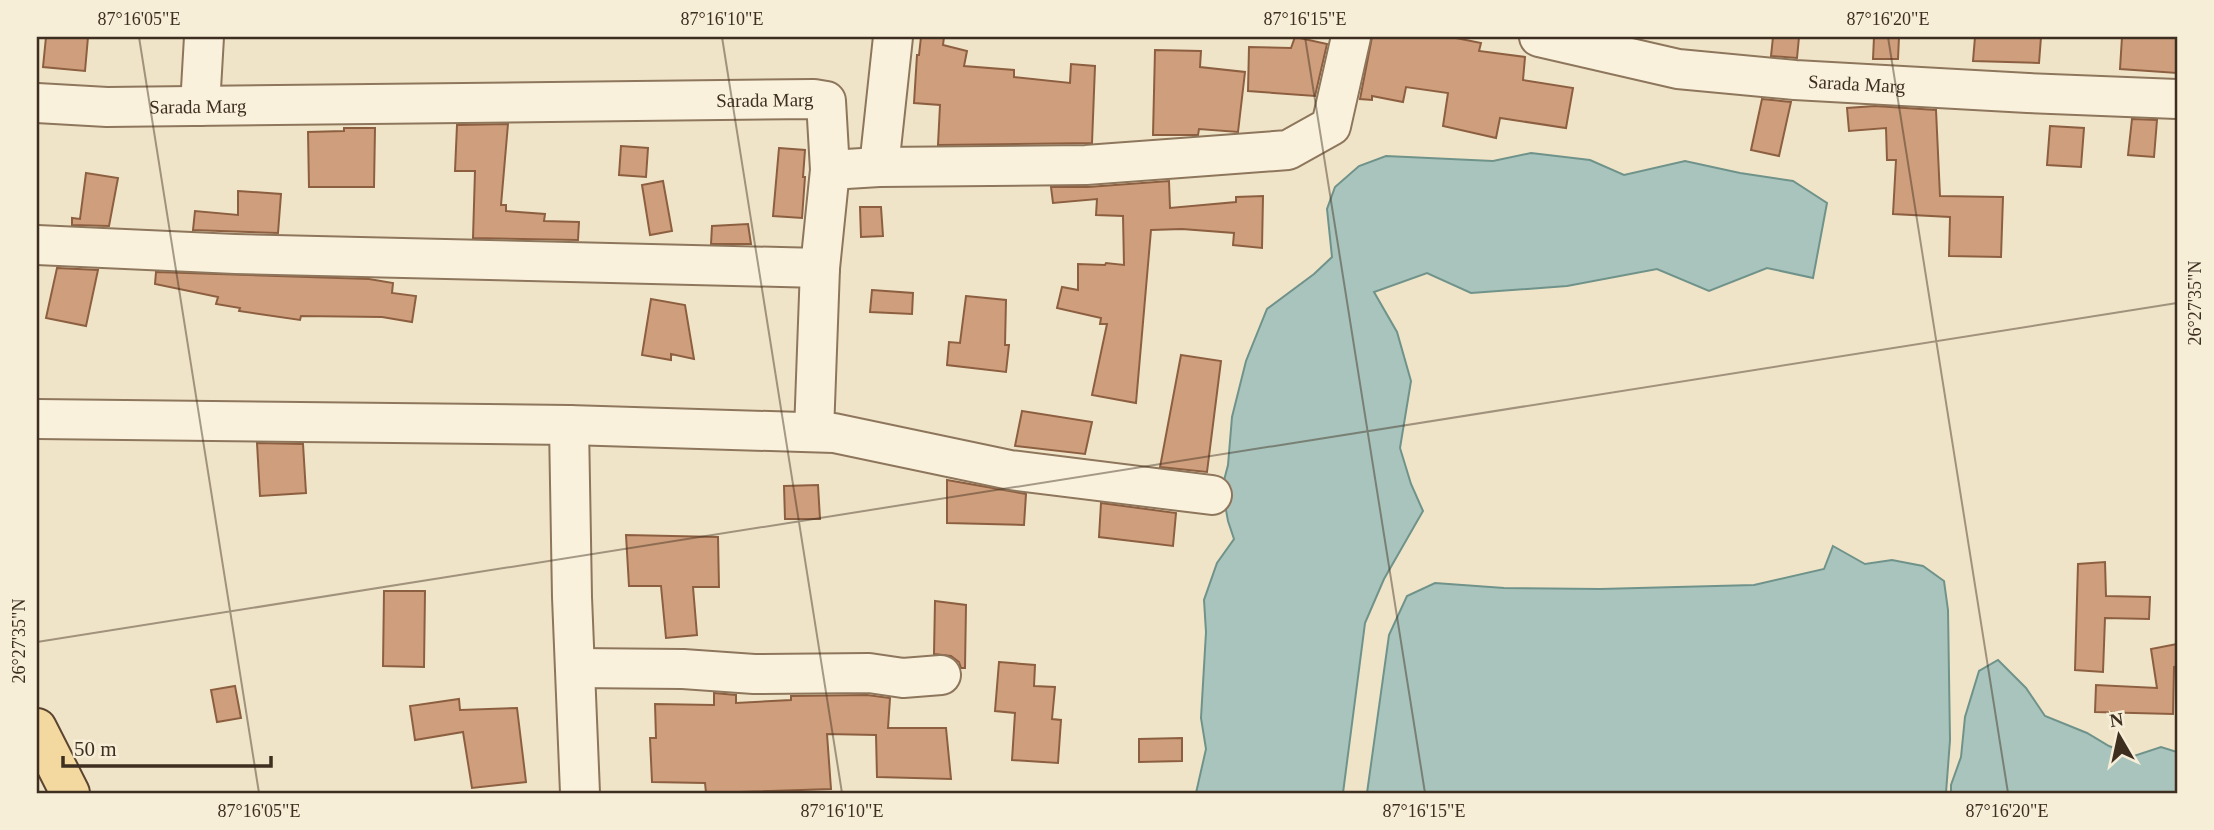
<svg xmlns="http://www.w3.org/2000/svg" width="2214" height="830" font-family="Georgia,serif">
<rect width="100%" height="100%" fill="#f0e4c8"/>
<!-- water -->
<path fill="#a9c4bc" stroke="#6f938a" stroke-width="2" d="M1531 153 1590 160 1624 175 1685 161 1740 173 1793 181 1827 203 1813 278 1767 268 1709 291 1657 269 1567 286 1471 293 1427 273 1374 292 1397 332 1411 381 1400 448 1411 484 1423 511 1384 579 1365 623 1343 793H1196L1206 749 1201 718 1206 632 1204 600 1217 563 1234 539 1228 521 1222 488 1228 465 1232 417 1246 361 1267 309 1314 274 1332 257 1327 209 1335 187 1359 166 1386 156 1493 161Z
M1833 546 1865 564 1892 560 1923 566 1944 581 1948 610 1950 740 1946 793H1367L1389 635 1407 596 1435 583 1504 588 1600 589 1754 585 1824 569Z
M1998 660 2026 688 2045 716 2087 733 2109 746 2134 756 2161 747 2177 752V793H1951V785L1961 757 1965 717 1979 671Z"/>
<!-- building -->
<path fill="#cf9f7d" stroke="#8d5f41" stroke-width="2" d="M46 37H88L85 71 43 67Z
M921 37H944L943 45 967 51 964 66 1014 70V77L1070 83 1071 64 1095 66 1092 143 938 145 940 105 914 103 917 55H919Z
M1295 37 1327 44 1315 96 1248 91 1249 47 1291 48Z
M1372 37H1451L1481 43 1479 51 1525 57 1523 80 1573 88 1566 128 1500 118 1496 138 1443 126 1448 93 1406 87 1403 102 1372 96V100L1360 99Z
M1773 37H1799L1797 58 1771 56Z
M1874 37H1899L1898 59H1873Z
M1975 37H2041L2039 63 1973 61Z
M2122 37H2177V73L2120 69Z
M1155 50 1201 51 1200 67 1245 72 1238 132 1199 129 1198 135H1153Z
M1762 99 1791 102 1779 156 1751 150Z
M1875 106 1936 110 1940 196 2003 197 2001 257 1949 256 1950 217 1893 214 1896 160H1887L1886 128 1849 131 1847 108Z
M2132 119 2157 120 2154 157 2128 155Z
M508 124 501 205H506V211L545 214 544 221 579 222 578 240 473 238 475 171H455L457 125Z
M2050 126 2084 128 2081 167 2047 165Z
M344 128H375L374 187H309L308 132 344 131Z
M621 146 648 148 646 177 619 175Z
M779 148 805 150 803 177H805L802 218 773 216Z
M86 173 118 178 109 226 72 225V218L80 219Z
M663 181 672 231 650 235 642 185Z
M1169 181 1170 208 1236 202V197L1263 196 1262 248 1233 245 1234 233 1182 229 1151 230 1136 403 1092 395 1107 324H1100L1101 318 1057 308 1062 287 1078 290V264L1105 265 1106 263 1124 265 1123 216 1096 215 1097 199 1053 203 1051 187H1088Z
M238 191 281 194 278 233 193 230 195 211 238 215Z
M860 207H881L883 236 861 237Z
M748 224 751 244H711L712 226Z
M57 268 98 270 86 326 46 318Z
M156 272 369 279 393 283 392 293 416 296 412 322 382 317 301 316 300 320 239 311 240 308 216 304 218 297 155 284Z
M872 290 913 293 912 314 870 312Z
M966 296 1006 300 1005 345H1009L1006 372 947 365 949 342 960 343Z
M651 299 685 305 694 359 671 354V360L642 355Z
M1181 355 1221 361 1207 472 1160 467Z
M1022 411 1092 422 1085 454 1015 446Z
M257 443 303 444 306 493 260 496Z
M947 480 1026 494 1024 525 947 523Z
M818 485 820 519H785L784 486Z
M1101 503 1176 513 1173 546 1099 537Z
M626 535 718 537 719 587H693L697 635 666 638 661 586H629Z
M2105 562 2106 596 2150 597 2149 619 2105 618 2103 672 2075 670 2078 564Z
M384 591H425L424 667 383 666Z
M935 601 966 605 965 668H961L959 662 951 656 934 654Z
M2177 644V666L2174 667 2173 714 2095 712 2096 685 2157 688 2151 649Z
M999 662 1035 665 1034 686 1055 687 1052 719 1061 720 1058 763 1012 760 1015 713 995 711Z
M235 686 241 718 217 722 211 690Z
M714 693 736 695V703L791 700V696L867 695 890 698 888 728H946L951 779 877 777 876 735 827 734 831 789 706 793 705 783 652 782 650 738H656L655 704 714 705Z
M459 699 460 710 517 708 526 782 472 788 463 732 415 740 410 706Z
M1182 738V761L1139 762V739Z"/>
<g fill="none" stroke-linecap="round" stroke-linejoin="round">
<defs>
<g id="minor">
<path id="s1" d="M1539 37 1678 69 1795 80 2028 93 2177 99"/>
<path id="s2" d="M37 103 107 107 814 99 826 101 830 170 820 268 235 254 37 245"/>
<path d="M200 106 204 37"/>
<path d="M879 167 893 37"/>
<path d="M830 170 879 167 1086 165 1288 150 1331 126 1351 37"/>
<path d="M37 419 569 425 834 433 1010 470 1212 495"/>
<path d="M569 425 572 597 580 793"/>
<path d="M814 432 820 268"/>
<path d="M576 668 683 669 754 674 869 673 903 678 941 675"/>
</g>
<path id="major" d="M37 728 70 793"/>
</defs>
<!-- minor casing -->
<use href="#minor" stroke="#8d765c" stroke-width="42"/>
<!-- major casing -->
<use href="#major" stroke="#5b4430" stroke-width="42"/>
<!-- minor -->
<use href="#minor" stroke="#faf1dc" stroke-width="38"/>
<!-- major -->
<use href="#major" stroke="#f3d9a0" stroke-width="38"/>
</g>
<!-- ticks -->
<path fill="none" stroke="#3d2e20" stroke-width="2" stroke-opacity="0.45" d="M139 37 259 793M722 37 842 793M1305 37 1425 793M1888 37 2008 793M37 642 2177 303"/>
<g text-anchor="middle" stroke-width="5" stroke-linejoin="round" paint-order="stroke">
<!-- street labels -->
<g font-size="19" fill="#3d2e20" stroke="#f7eed8">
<text dy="7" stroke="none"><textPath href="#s1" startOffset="322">Sarada Marg</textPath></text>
<text dy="7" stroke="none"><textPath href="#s2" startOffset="728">Sarada Marg</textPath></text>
<text dy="7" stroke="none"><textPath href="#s2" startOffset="161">Sarada Marg</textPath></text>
</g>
</g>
<!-- border -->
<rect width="2214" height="830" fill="none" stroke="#f7eed8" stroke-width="77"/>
<!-- north arrow -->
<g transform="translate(2119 736) rotate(351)" stroke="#f7eed8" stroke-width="5" paint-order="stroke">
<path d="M0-5L12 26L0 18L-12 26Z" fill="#3d2e20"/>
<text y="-10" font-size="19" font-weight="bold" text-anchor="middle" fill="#3d2e20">N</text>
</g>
<!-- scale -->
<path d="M63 756v10h208v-10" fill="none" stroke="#3d2e20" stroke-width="3.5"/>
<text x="74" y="756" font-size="21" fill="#3d2e20" stroke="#f7eed8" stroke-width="5" paint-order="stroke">50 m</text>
<rect x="38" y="38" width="2138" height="754" fill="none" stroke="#3d2e20" stroke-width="2.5"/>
<g font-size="18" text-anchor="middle" fill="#3d2e20">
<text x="139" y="25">87°16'05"E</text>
<text x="722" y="25">87°16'10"E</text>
<text x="1305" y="25">87°16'15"E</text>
<text x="1888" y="25">87°16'20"E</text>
<text transform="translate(2195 303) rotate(-90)" y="6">26°27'35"N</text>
<text transform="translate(19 641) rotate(-90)" y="6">26°27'35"N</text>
<text x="259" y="817">87°16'05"E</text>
<text x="842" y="817">87°16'10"E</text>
<text x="1424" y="817">87°16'15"E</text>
<text x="2007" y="817">87°16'20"E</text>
</g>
</svg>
